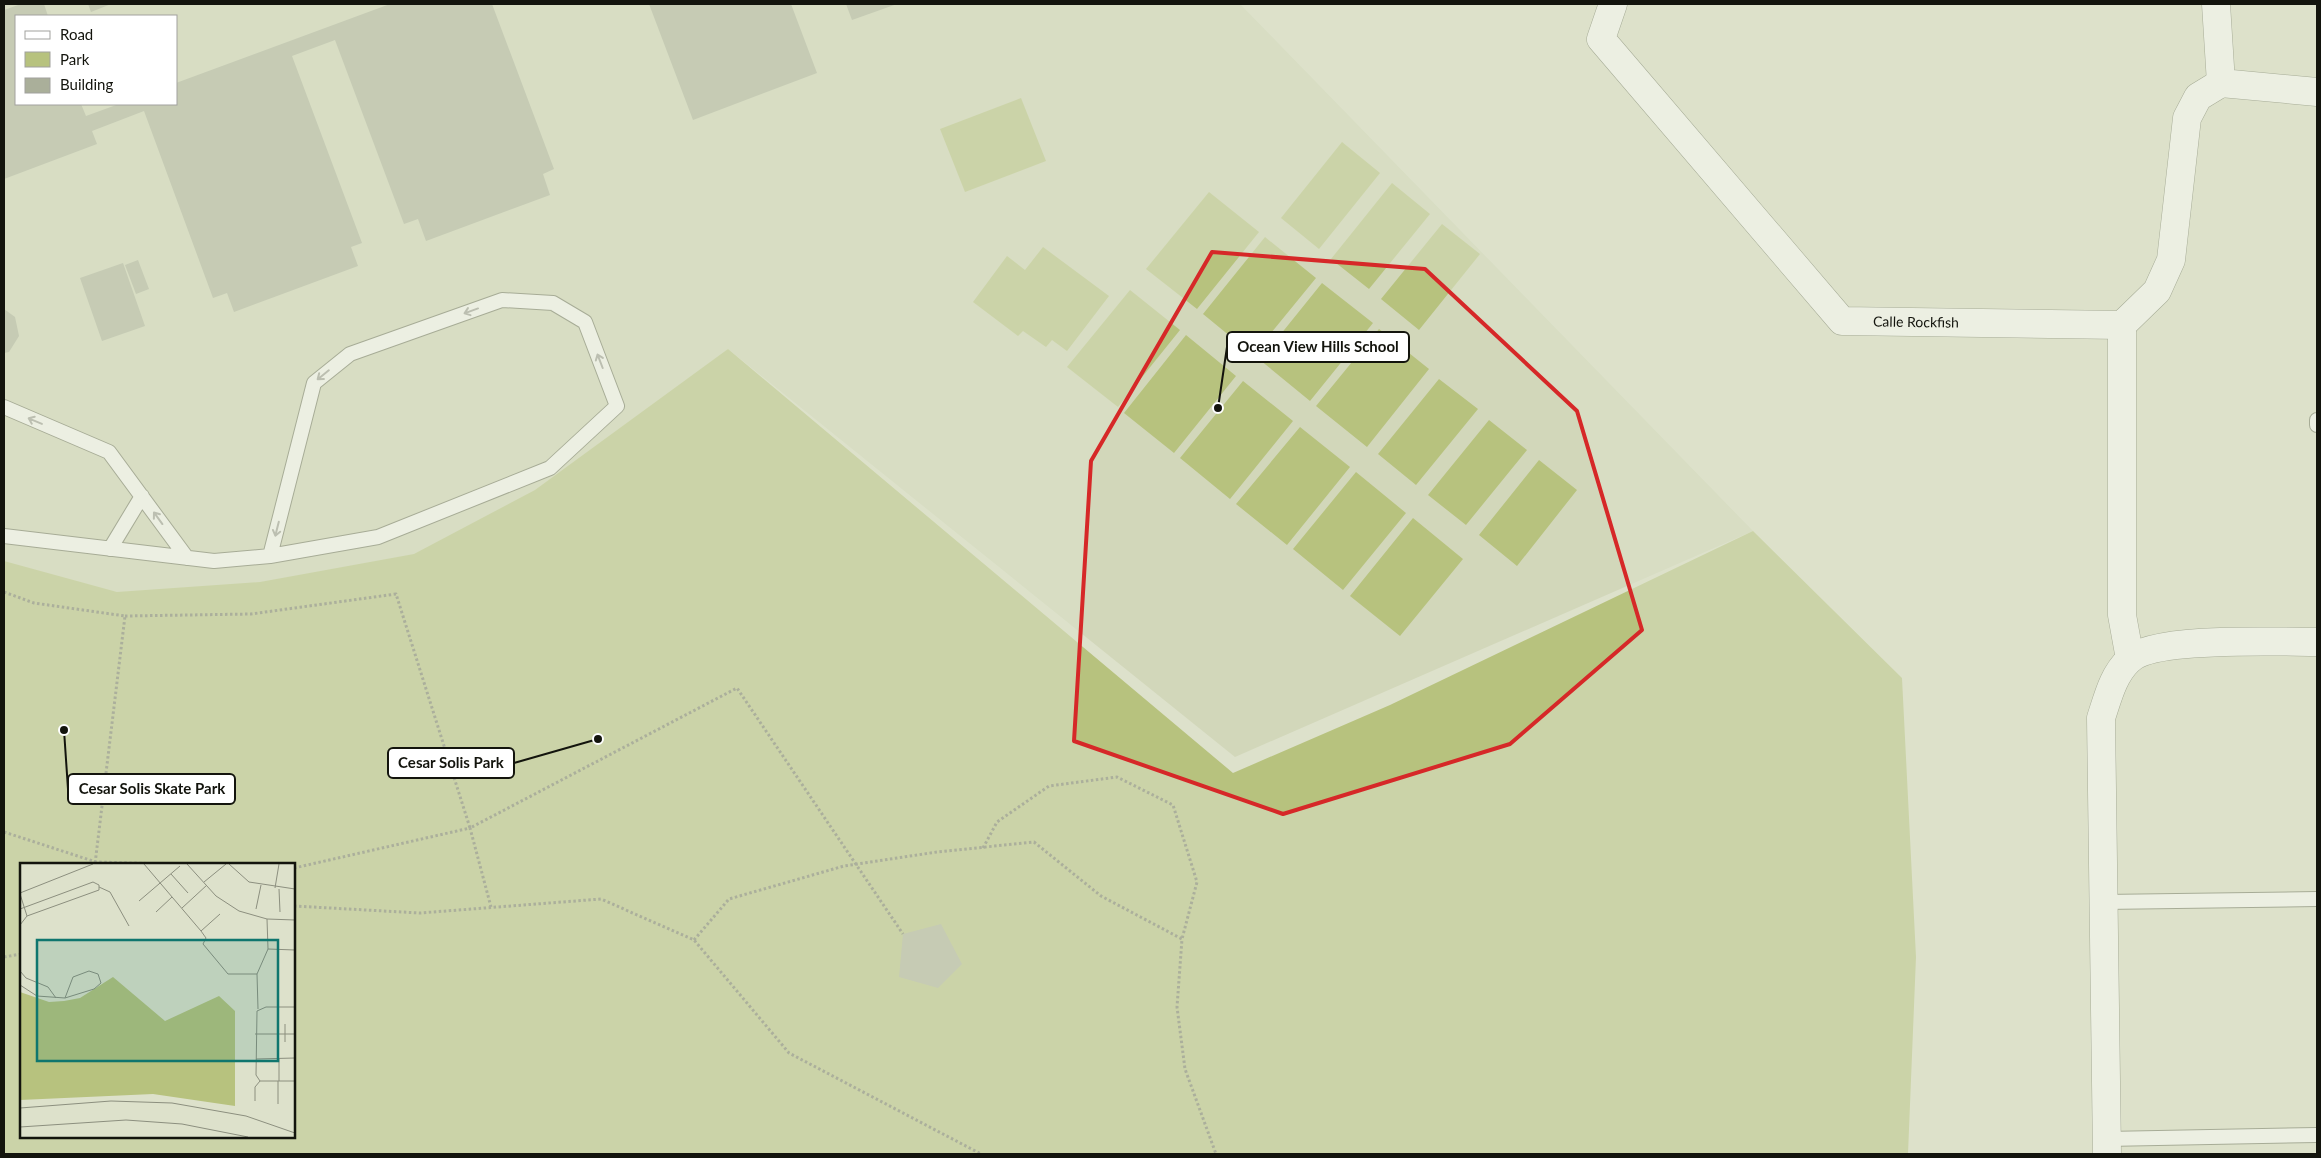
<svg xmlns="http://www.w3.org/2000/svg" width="2321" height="1158" font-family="Lato,sans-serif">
<rect width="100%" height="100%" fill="#dde1cb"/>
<!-- built -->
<path fill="#d2d7ba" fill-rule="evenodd" d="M4 4H1240L1753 531 1235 757 728 349 599 468 406 572 189 606 4 570ZM16 16H176V104H16Z"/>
<!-- green -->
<path fill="#b7c27e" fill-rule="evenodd" d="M1021 98 1046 161 965 192 940 129Z
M1342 142 1380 173 1319 249 1281 218Z
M1392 183 1430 214 1369 289 1331 259Z
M1209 192 1259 232 1197 309 1146 269Z
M1442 224 1480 254 1419 330 1381 299Z
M1265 237 1316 278 1253 355 1203 314Z
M1043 247 1109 296 1067 351 1052 340 1046 347 1023 331 1018 336 973 302 1007 256 1025 270Z
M1322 283 1373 323 1310 401 1260 360Z
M1130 290 1180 330 1118 407 1067 367Z
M1379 329 1429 369 1367 447 1316 406Z
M1186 335 1236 376 1174 453 1124 413Z
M728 349 1233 773 1390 705 1753 531 1902 678 1916 957 1908 1154H4V561L117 592 260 582 414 554 535 490ZM21 864H294V1137H21Z
M1439 379 1478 409 1416 485 1378 454Z
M1243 381 1293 421 1230 499 1180 458Z
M1489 420 1527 450 1466 525 1428 495Z
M1300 427 1350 467 1287 545 1236 504Z
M1539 460 1577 490 1517 566 1479 535Z
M1356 472 1406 513 1343 590 1293 549Z
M1413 518 1463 559 1400 636 1350 596Z"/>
<!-- building -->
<path fill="#aaaf9a" d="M21 4H44L48 16H16V104H81L86 116 119 104H176V83L390 4H492L554 169 543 174 550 195 426 241 418 219 404 224 335 40 292 56 362 243 351 247 358 266 234 312 227 293 213 298 144 111 92 131 97 144 4 179V10Z
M88 4H111L91 12Z
M649 4H791L817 73 693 120Z
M846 4H897L852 20Z
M138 260 149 289 136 294 125 265Z
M123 263 145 326 102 341 80 278Z
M4 309 15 317 19 336 9 352 4 353Z
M941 924 962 964 938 988 899 977 903 934Z"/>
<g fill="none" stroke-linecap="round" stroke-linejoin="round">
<defs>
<path id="service" d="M4 407 109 452 187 558
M2317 420V425
M4 536 214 561 270 556 378 537 550 468 617 406 585 322 553 303 502 300 350 354 314 383 270 556
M110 549 142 496
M2103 902 2317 899
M2106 1139 2317 1135"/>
<g id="minor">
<path id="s1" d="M1613 4 1601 39 1842 321 2122 325 2157 291 2171 260 2187 118 2198 97 2221 83"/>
<path d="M2216 4 2221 83 2317 92"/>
<path d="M2122 325V615L2130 659"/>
<path d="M2107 1154 2101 718C2108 697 2113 675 2129 660 2153 636 2280 642 2317 642"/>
</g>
</defs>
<!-- service casing -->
<use href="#service" stroke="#676b58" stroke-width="16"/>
<!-- minor casing -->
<use href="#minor" stroke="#676b58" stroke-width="29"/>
<!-- path -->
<path stroke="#707264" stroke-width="3" stroke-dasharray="2.5 2.5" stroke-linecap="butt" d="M4 592 34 603 125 616 95 864
M125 616 251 614 396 594 470 828 737 688 903 934
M4 832 96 862 169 864
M983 848 997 822 1049 786 1117 777 1173 805 1197 882 1182 939
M294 868 470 828 491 907
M294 906 420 913 601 899 694 940 789 1053 981 1154
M694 940 729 899 844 866 937 852 1034 842 1101 896 1182 939 1177 1007 1185 1069 1216 1154
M4 957 21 954"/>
<!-- service -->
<use href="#service" stroke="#fff" stroke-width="14"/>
<!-- minor -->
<use href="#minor" stroke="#fff" stroke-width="28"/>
</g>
<!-- one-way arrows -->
<defs><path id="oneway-shaft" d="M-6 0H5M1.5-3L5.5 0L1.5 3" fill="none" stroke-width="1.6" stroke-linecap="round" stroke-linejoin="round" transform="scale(1.25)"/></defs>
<g stroke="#959592">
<use href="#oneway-shaft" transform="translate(471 311) rotate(160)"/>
<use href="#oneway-shaft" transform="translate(600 361) rotate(-111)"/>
<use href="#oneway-shaft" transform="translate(323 375) rotate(141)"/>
<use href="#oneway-shaft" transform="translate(35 421) rotate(-157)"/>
<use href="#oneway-shaft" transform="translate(158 518) rotate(-126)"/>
<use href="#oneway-shaft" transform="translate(277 529) rotate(104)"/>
</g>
<!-- marked area -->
<path d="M0 0H2321V1158H0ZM1212 252 1425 269 1577 411 1642 630 1510 744 1283 814 1074 741 1091 461Z" fill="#dde1cb" fill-opacity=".55" fill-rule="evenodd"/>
<path fill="none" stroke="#d62828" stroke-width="4" stroke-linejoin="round" d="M1212 252 1425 269 1577 411 1642 630 1510 744 1283 814 1074 741 1091 461Z"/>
<g text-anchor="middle" stroke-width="4.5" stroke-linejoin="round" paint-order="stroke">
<!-- street labels -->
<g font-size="14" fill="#13140d" stroke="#fff">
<text dy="5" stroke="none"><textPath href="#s1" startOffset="482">Calle Rockfish</textPath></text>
</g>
</g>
<!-- overview -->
<g transform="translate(20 863)">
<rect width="275" height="275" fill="#dde1cb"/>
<path d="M93 114 145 158 199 133 215 148V243L133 231 0 237V129L29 139 44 138 60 135Z" fill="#b7c27e"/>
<path fill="none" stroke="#8c8f7f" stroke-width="1" d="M124 1 181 68 186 75 183 81 208 111H237L248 86M167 1 196 33 219 48 247 56 275 57M209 1 229 19 275 26M151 11 168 30M184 19 206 1M79 24 90 29 109 63M255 25 259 1M259 26 260 49M0 30 73 1M0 31 7 53M119 38 160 3M162 45 187 22M0 46 73 19 79 22V27L7 53 0 62M236 46 241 22M136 49 152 34M247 56 248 86 275 87M181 68 200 51M0 108 6 115 28 124 36 135M237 111 238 146M258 121V144M0 122 17 133 45 135 74 126 81 120 78 111 69 108 53 114 45 135M265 161V179M235 171H275M259 195V218M236 196 275 195M240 218 236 212 237 148 246 144H275M240 218H275M258 218V241M235 238V224L240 218M0 245 91 238 152 240 226 253 275 270M0 264 106 257 162 261 228 274"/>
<path fill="#0f766e" fill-opacity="0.15" stroke="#0f766e" stroke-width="2.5" d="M17 77H258V198H17Z"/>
<rect width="275" height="275" fill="none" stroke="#13140d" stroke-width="2.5"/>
</g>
<!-- callouts -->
<path fill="none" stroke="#13140d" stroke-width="2" d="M1218 408L1227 347M598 739L514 763M64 730L68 789"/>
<g fill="#13140d" stroke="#fff" stroke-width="2">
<circle cx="1218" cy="408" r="5"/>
<circle cx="598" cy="739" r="5"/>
<circle cx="64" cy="730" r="5"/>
</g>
<g fill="#fff" stroke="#13140d" stroke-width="2">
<rect x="1227" y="332" width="182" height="30" rx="5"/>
<rect x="388" y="748" width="126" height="30" rx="5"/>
<rect x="68" y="774" width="167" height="30" rx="5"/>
</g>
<g font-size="15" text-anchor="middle" font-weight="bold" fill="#13140d">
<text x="1318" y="352">Ocean View Hills School</text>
<text x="451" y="768">Cesar Solis Park</text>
<text x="152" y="794">Cesar Solis Skate Park</text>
</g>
<!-- border -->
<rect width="2321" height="1158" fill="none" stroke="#13140d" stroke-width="10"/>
<!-- legend -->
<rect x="15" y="15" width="162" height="90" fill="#ffffff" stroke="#a1a19e"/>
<rect x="25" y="31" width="25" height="8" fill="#ffffff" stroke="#a1a19e"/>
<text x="60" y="40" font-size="15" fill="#13140d">Road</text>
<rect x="25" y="52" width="25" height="15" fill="#b7c27e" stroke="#a1a19e"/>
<text x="60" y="65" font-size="15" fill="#13140d">Park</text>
<rect x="25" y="78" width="25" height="15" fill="#aaaf9a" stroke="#a1a19e"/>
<text x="60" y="90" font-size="15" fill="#13140d">Building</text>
</svg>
